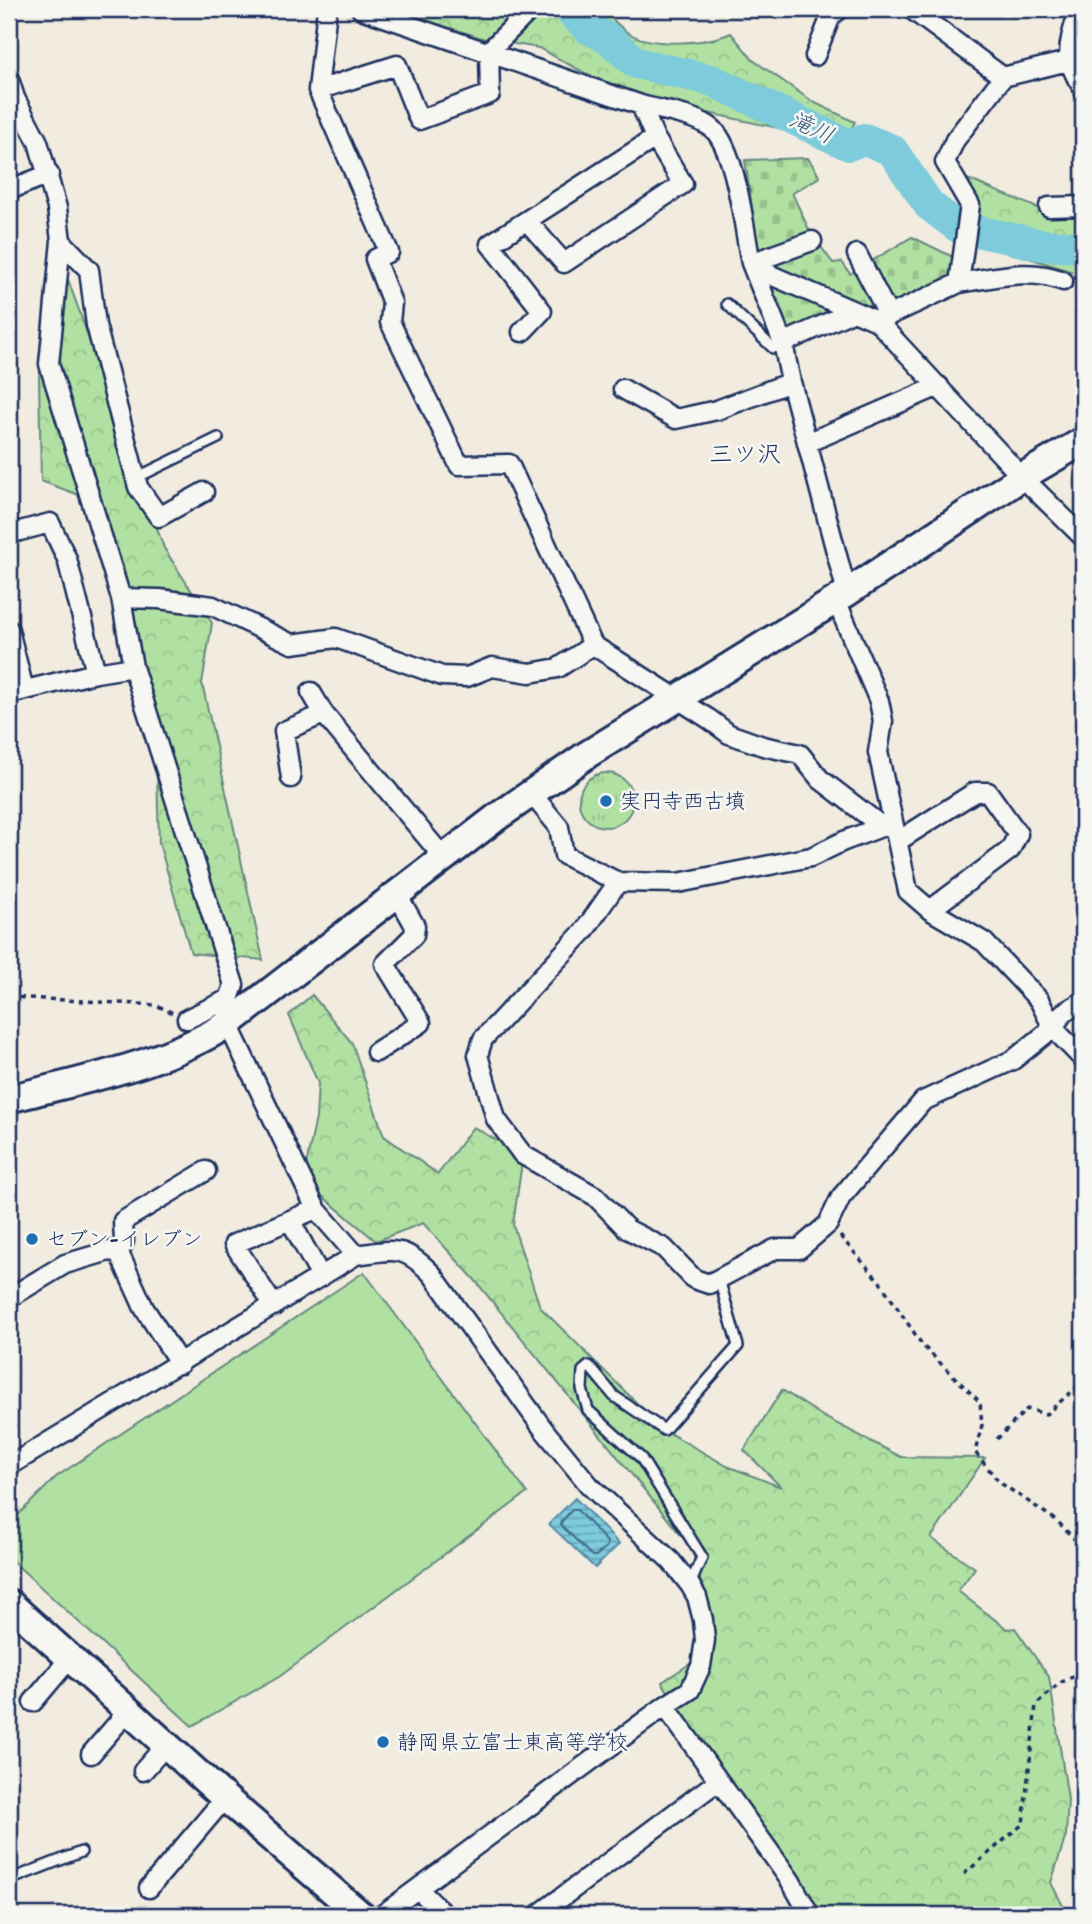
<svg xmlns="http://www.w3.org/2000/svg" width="1092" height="1924" font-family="Sriracha,'Klee One',sans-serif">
<defs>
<pattern id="grass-tufts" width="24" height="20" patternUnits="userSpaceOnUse" patternTransform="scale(1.75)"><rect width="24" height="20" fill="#b1e1a2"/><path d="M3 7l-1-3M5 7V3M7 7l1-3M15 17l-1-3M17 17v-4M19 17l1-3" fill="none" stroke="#98c18e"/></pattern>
<pattern id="forest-crowns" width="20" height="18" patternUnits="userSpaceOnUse" patternTransform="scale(1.75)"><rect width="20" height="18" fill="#b1e1a2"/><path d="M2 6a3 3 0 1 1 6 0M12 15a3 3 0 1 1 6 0" fill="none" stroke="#98c18e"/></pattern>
<pattern id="cemetery-stones" width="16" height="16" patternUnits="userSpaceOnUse" patternTransform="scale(1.75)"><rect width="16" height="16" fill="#b1e1a2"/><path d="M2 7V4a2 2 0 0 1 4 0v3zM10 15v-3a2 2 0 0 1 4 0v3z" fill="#98c18e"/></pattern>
<pattern id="water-rules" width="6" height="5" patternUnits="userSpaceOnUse" patternTransform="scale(1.75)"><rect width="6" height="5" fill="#7dcbdb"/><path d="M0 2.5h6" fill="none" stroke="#66a5b5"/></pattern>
</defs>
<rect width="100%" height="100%" fill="#f1ecdf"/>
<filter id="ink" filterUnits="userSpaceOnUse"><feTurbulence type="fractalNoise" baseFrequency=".0143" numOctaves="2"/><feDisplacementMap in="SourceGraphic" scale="14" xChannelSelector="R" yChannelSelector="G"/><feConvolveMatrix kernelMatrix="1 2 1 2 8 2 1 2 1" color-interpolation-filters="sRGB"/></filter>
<g filter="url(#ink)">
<!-- grass -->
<path fill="url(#grass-tufts)" stroke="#668880" stroke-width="2" d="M579 800a27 27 0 1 1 54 0a27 27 0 1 1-54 0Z"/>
<!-- forest -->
<path fill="url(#forest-crowns)" stroke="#668880" stroke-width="2" d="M391 9H602C610 16 618 26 627 32 650 48 706 44 731 33L753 60 813 102 855 122 843 142 625 95 539 48 485 39Z
M965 178 1040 209 1083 213V275L977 242Z
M58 262 67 277 164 548 212 623 202 683 263 960 191 953 159 843 156 741 123 565 101 503 41 481 39 378Z
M312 995 352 1043 384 1136 438 1174 473 1127 523 1155 513 1225 540 1307 664 1430 727 1466 781 1487 744 1450 782 1390 824 1417 901 1457 985 1458 931 1538 975 1568 958 1591 1007 1629 1015 1628 1049 1677 1068 1799 1066 1835 1051 1883 1068 1915H808L662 1682 711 1650V1622L692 1549 474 1279 423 1223 376 1241 303 1180 316 1118 318 1083 289 1015Z"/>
<!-- cemetery -->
<path fill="url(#cemetery-stones)" stroke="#668880" stroke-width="2" d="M808 158 820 177 792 193 810 232 833 263 842 262 850 274 912 237 953 257 956 279 880 314 786 337 757 243 745 160Z"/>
<!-- pitch -->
<path fill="#b1e1a2" stroke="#668880" stroke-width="2" d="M364 1272 527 1493 279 1677 192 1726 9 1558 17 1516 56 1477Z"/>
<!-- water -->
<path fill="url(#water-rules)" stroke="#568da9" stroke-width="2" d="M575 1498 619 1544 595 1568 549 1524Z"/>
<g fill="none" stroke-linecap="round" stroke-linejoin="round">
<!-- shore -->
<path stroke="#426d90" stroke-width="2" d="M572 1510H577L607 1542V1546L596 1556H592L561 1525 562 1521Z"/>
<!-- river -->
<path stroke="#7dcbdb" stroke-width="32" d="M568 9 588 28 609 39 636 63 711 80 849 145 864 139 892 150 929 205 958 227 1041 245 1083 247"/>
<defs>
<path id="lane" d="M727 304 773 348 783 343
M136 478 218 438
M690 1585 702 1557 641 1458 588 1410 582 1389 583 1371 589 1366 614 1396 664 1430 738 1346 719 1279
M9 1880 81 1852"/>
<path id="street" d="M327 9 318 90 389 252 375 259 392 303 390 322 459 465 509 464 593 645 709 719 729 734 763 746 800 754 820 779 880 825
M361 9 641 105C663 111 690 114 709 126 736 143 744 231 751 263L773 276 877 321 1022 477 1083 537
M911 9 1003 77
M1079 9C1070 43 1061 57 1083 88
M815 56 831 16 840 9
M9 79 15 98 38 142 57 208 61 241 49 364 121 598 133 667 234 985 229 999 187 1019
M318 90 397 65 419 120 490 94 489 51 531 9
M9 190 49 174
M1049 207 1083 206
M527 221 564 263 683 184 655 138
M61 241 89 270 96 325 138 487 159 517 204 492
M812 241 751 263 783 343 791 382 847 593
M857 254 889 316
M959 283C994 278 1030 267 1063 281
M877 321 959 283 970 205 945 162 955 140 1003 77 1068 61
M522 332 542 311 490 244 655 138 641 105
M783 343 854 311
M623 389 676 419 717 410 791 382
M807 443 939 386
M9 534 50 523 67 559 96 673
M121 598 159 599 213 606 292 644 336 638 442 676 467 677 492 667 530 673 558 668 593 645
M836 600 879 701 883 721 878 752 908 891 930 910 984 942 1039 1000 1053 1028 1083 1059
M9 630 24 690
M311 692 324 714
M9 694 96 673 133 667
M291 778 284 731 324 714 444 858
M531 793 559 827 564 855 618 882 678 883 811 857 844 841 889 824
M898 841 975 792H988L1018 834 1010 850 930 910
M618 882 584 931 483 1039 478 1055 496 1119 523 1155 595 1196 627 1229 664 1248 694 1279 709 1284 775 1249H799L828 1224 841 1197 923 1101 1013 1060 1053 1028 1063 1013 1083 1001
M228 1016V1024L316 1209 356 1255
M376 1052 421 1023 385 964 414 935 415 926 397 894
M290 1220 321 1277
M9 1298 65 1264 109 1251 119 1253
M274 1306 234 1244 316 1209
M180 1364 144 1308 119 1253 124 1241 123 1221 206 1171
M9 1466 356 1255C395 1250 402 1244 432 1274L544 1430 590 1486 671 1561 690 1585 697 1597 703 1620 705 1640 701 1666 690 1690 665 1706 382 1915
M33 1702 70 1658
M665 1706 790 1880 810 1915
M91 1754 128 1711
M143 1771 166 1745
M149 1888 225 1798
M418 1889 445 1915
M538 1915 718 1781"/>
<path id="secondary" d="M9 1099C84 1079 161 1066 228 1024L497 817 588 754 836 600 1022 477 1083 441
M9 1603 225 1798 361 1915"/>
</defs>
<!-- lane casing -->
<use href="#lane" stroke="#1b2f5e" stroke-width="14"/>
<!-- street casing -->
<use href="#street" stroke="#1b2f5e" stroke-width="23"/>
<!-- secondary casing -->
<use href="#secondary" stroke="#1b2f5e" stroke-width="32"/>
<!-- path -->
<path stroke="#1b2f5e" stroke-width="3.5" stroke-dasharray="5 5" stroke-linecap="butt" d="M9 997 156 1005 173 1013
M840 1236 880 1282 923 1346 980 1402 982 1425 975 1452 999 1482 1056 1520 1083 1548
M997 1439 1027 1409 1046 1414 1083 1382
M964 1874 1023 1824 1036 1705 1060 1683 1083 1672"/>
<!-- lane -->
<use href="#lane" stroke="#f6f6f2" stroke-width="9"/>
<!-- street -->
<use href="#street" stroke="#f6f6f2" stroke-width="18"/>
<!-- secondary -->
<use href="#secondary" stroke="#f6f6f2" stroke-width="26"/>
</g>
</g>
<!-- markers -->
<g fill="#1f6fb2" stroke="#f6f6f2" stroke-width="2.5">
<circle cx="606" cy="801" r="7"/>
<circle cx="32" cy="1239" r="7"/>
<circle cx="383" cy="1742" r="7"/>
</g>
<g text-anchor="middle" stroke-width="5" stroke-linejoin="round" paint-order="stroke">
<!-- poi labels -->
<g font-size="21" fill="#1b2f5e" stroke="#f6f6f2" text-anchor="start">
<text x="620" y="808">実円寺西古墳</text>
<text x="46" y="1246">セブン-イレブン</text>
<text x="397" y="1749">静岡県立富士東高等学校</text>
</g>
<!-- water labels -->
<g font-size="23" font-style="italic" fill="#34567d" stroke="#f6f6f2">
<text transform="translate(812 127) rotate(25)" y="8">滝川</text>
</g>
<!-- quarter labels -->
<g font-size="24" fill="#1b2f5e" stroke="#f6f6f2">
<text x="745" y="462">三ツ沢</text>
</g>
</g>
<!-- margin -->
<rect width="1092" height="1924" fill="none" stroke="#f6f6f2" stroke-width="35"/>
<rect x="18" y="18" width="1057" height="1889" fill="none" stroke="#1b2f5e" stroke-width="2.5" filter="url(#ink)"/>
</svg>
